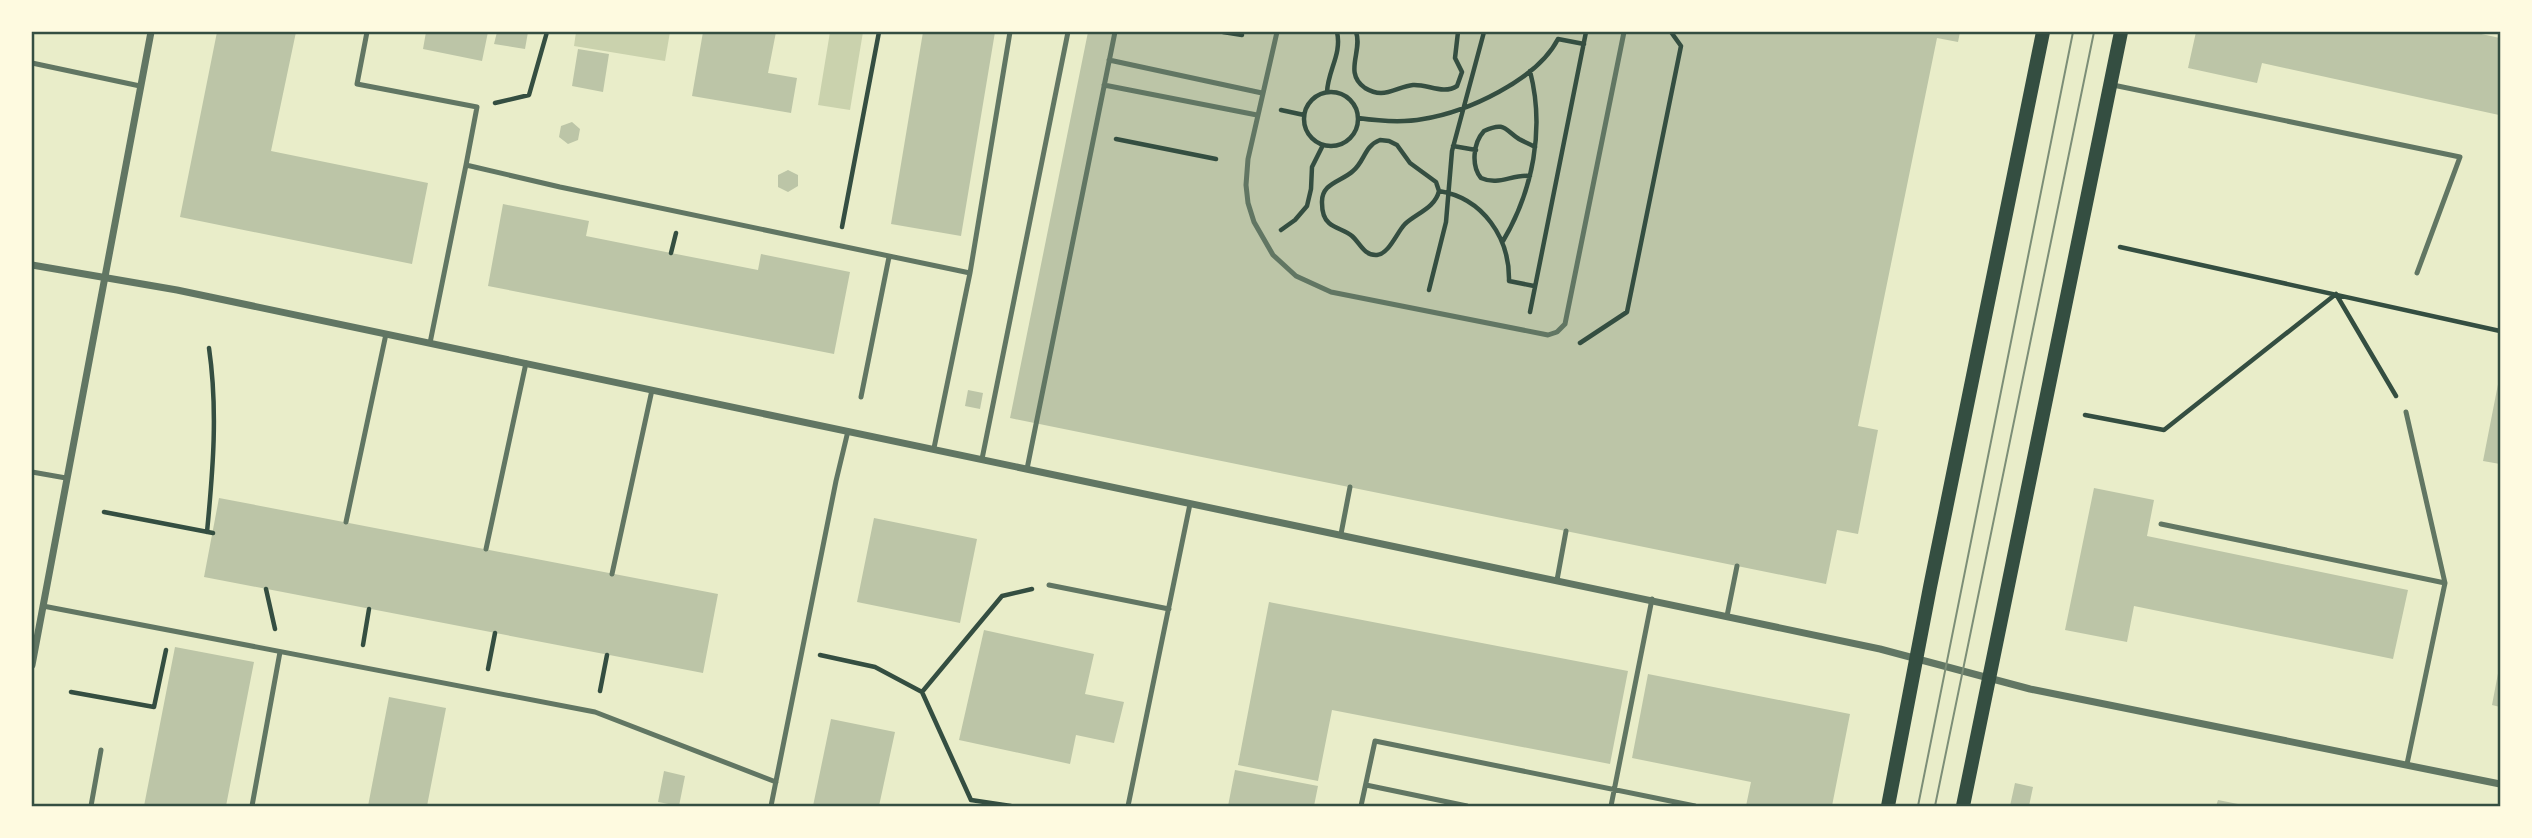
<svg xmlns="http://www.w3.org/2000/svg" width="2532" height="838" font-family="Helvetica,sans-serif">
<rect width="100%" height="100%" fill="#e9edc9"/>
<!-- green -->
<path fill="#cad2ad" d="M576 32H670L665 61 574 46Z
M830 32H863L850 110 818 105Z"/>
<!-- building -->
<path fill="#bcc5a7" d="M217 32H296L271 151 428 183 412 264 180 217Z
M426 32H488L482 61 423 49Z
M497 32H528L525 49 494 44Z
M703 32H776L768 73 797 78 791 113 692 96Z
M923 32H995L961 236 891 224Z
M1088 32H1960L1958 42 1937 38 1858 426 1878 430 1858 534 1837 530 1826 584 1010 418Z
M2196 32H2472L2500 38 2499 115 2262 63 2257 83 2188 68Z
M578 49 609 54 603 92 572 86Z
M572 122 580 129 578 140 568 144 559 137 561 126Z
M788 170 798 175V186L788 192 778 187V175Z
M503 204 589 221 586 236 671 253 758 270 761 254 850 272 834 354 488 286Z
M2499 379H2500V464L2483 461Z
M968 390 983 393 980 409 965 406Z
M2094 488 2154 500 2147 536 2408 590 2393 659 2134 606 2127 642 2065 630Z
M219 498 718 594 703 673 204 577Z
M874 518 977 539 960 623 857 602Z
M1269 602 1628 671 1610 764 1332 710 1318 781 1238 765Z
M984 630 1094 654 1085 694 1124 702 1114 743 1076 735 1070 764 959 740Z
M175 647 254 662 226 806H144Z
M2499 668H2500V707L2492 705Z
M1648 674 1850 714 1832 806H1746L1751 782 1632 758Z
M389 697 446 708 427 806H368Z
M831 719 895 732 879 806H813Z
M1235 770 1318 786 1314 806H1228Z
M664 771 685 776 679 806 658 802Z
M2015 783 2033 787 2029 806H2010Z
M2218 800 2243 805V806H2216Z"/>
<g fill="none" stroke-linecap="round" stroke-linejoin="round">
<!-- path -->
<path stroke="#344e41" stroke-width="4.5" d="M1223 32 1242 35
M1356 32C1363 51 1343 73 1365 88 1370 91 1375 93 1381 93 1392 93 1402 86 1413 85 1428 84 1443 95 1457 86L1462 72 1455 58 1458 32
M1327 92C1328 70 1342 54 1337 32
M1304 119a27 27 0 1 1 54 0a27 27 0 1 1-54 0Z
M495 103 529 95 547 32
M1281 110 1304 115
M1358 118C1379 121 1402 123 1423 119 1467 112 1537 80 1558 39L1584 44
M1116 139 1216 159
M1380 140 1389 141 1397 145 1410 163 1436 182 1439 191C1435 208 1417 213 1405 224 1397 232 1389 254 1377 255 1364 256 1360 243 1352 236 1345 230 1336 229 1329 223 1323 218 1322 211 1322 203 1321 183 1341 182 1353 171 1365 161 1364 146 1380 140Z
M1453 146 1476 150
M1530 176C1512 174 1499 186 1481 178 1471 166 1473 143 1484 131 1505 121 1505 130 1519 139 1524 142 1530 144 1535 147
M1439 191C1483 198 1510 238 1509 281L1534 286
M842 227 879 32
M1281 230 1295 220 1307 206 1311 189 1312 167 1323 145
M1503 241C1533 190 1545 129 1530 71
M2120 247 2500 331
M671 253 676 233
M1429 290 1446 222 1452 151 1484 32
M1530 312 1586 32
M1580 343 1627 312 1681 46 1671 32
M2085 415 2164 430 2336 294 2396 396
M104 512 213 533
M207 532C213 470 218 410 209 348
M266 589 275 629
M363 645 369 609
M820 655 875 667 922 692 971 800 1011 806
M488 669 495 633
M600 691 607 655
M71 692 154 707 166 650
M922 692 1002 596 1032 589"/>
<!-- service -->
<path stroke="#617663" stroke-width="5" d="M367 32 357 84 477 107 466 165
M1277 32 1248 159 1246 185 1248 203 1254 222 1273 255 1296 276 1331 292 1548 335 1557 332 1565 324 1624 32
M1109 60 1262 93
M32 63 140 86
M1104 85 1257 115
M2113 85 2460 157 2417 273
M970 273 1010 32
M430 343 466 165 560 187 970 273 934 448
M861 397 889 257
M2406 412 2445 583
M982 459 1068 32
M1027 469 1115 32
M32 472 66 478
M346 522 386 334
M2161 524 2445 583 2407 764
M1341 534 1350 487
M486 549 526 363
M612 574 652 390
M1557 580 1566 531
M1049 585 1169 609
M43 606 595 712 776 782
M1727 616 1737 566
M1366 785 1467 806
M91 806 101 750
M252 806 280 652
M771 806 836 481 848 431
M1128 806 1190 504
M1361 806 1375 741 1695 806
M1611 806 1652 599"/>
<!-- minor -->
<path stroke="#617663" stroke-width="7" d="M32 265 177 290 1880 649 2030 689 2500 784
M32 665 151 32"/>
<!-- secondary -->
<path stroke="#344e41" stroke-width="14" d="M1888 806 1930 587 2043 32
M1963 806 2121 32"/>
<!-- tram -->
<path stroke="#7c8e77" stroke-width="2" d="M1918 806 2073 32
M1935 806 2094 32"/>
</g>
<!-- border -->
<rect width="2532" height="838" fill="none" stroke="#fefae0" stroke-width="66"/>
<rect x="33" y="33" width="2466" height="772" fill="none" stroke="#344e41" stroke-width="2.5"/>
</svg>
